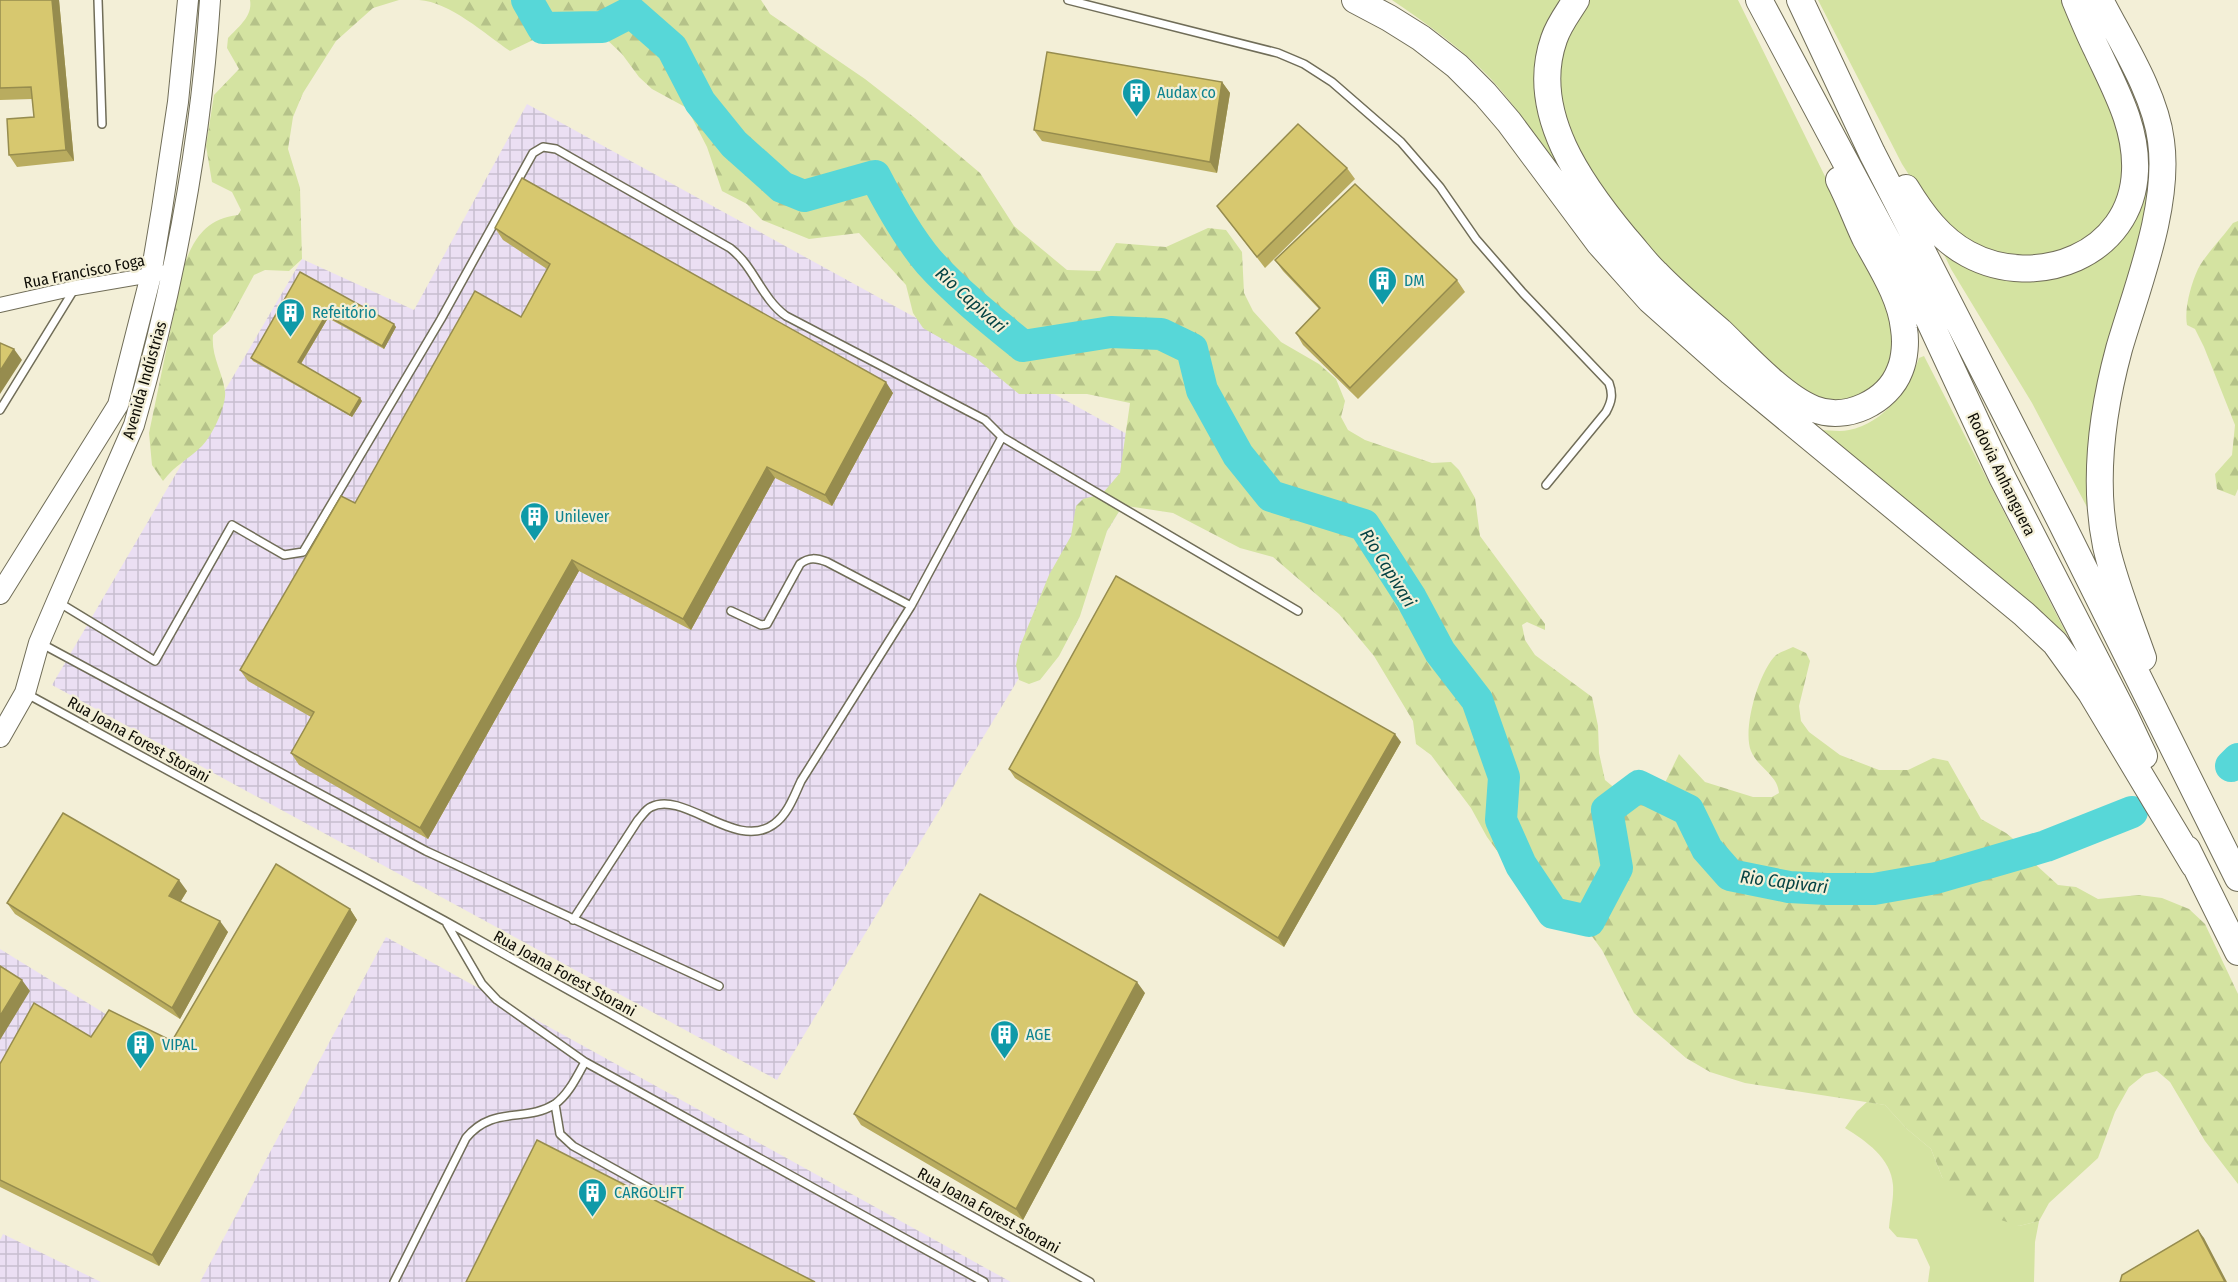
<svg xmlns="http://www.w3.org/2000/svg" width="2238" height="1282" font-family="'Fira Sans Condensed',sans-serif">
<defs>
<pattern id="industrial-grid" width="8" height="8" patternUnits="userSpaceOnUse" patternTransform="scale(1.5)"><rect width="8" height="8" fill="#ebdff3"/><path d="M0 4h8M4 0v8" fill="none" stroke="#c8becf"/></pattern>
<pattern id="forest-firs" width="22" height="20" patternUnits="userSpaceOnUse" patternTransform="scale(1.5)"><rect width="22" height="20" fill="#d4e3a1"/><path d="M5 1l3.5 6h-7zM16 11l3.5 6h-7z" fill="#b5c289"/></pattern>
</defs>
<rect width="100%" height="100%" fill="#f3efd7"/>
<!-- industrial -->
<path fill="url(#industrial-grid)" d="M527 104 1156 450 777 1080 52 685 302 259 414 310Z
M386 937 1011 1282H200Z
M0 949 117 1021 99 1048 0 1088Z
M3 1234 101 1282H0V1240Z"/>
<!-- green -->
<path fill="#d4e3a1" d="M1392 0H1567L1543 56 1597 224C1563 176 1531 124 1492 80 1463 49 1427 24 1392 0Z
M1588 0H1738L1888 304 1893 346 1891 366 1881 380 1868 392 1850 402 1818 400 1797 387 1671 273 1639 240 1585 166 1559 103V55Z
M1818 0H2067L2108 87 2127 164 2115 214 2081 246 2029 258 1999 255 1970 243 1943 222 1923 197 1902 164Z
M2154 146V176L2089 468 2088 509 2032 403 1951 269 1939 244 1964 261 2099 255 2143 150Z
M1924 356 2067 635 2031 602 1820 430C1829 430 1840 432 1849 430 1884 423 1908 390 1919 358Z
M1867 1102 1885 1105 1907 1129 1931 1149 1942 1177 2019 1226 2039 1221 2035 1242 2034 1282H1928L1930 1267 1917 1239 1897 1237 1889 1228C1890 1214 1894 1199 1893 1185 1891 1158 1866 1141 1845 1128L1857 1111Z"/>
<!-- forest -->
<path fill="url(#forest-firs)" d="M250 0H399L373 8 336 41 303 93 293 117 288 149 300 188 302 259 289 271 265 270 254 275 229 321 213 335C211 356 222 371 225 391 227 405 212 436 202 446 189 459 175 465 163 481L152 465 149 433 184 265C195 236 207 219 238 215L241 210 232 192 212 182 206 146 214 95 239 69 227 48 228 38C238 27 253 16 250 0Z
M419 0H761L770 14 865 79 915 118 980 173 1014 226 1067 270 1100 271 1116 243 1166 247 1208 228 1226 230 1242 252 1244 293 1253 311 1281 342 1319 364 1336 379 1345 401 1341 417 1348 430 1365 440 1432 463 1451 462 1459 470 1475 498 1480 536 1545 624V630L1527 622 1522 625 1525 640 1535 655 1592 697 1598 726 1599 753 1605 780 1629 800 1662 789 1679 754 1705 782 1753 797H1772L1779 793C1778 775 1757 767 1751 751 1742 729 1759 671 1776 655 1780 652 1787 650 1793 647L1806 653 1810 661 1799 706 1801 721 1809 732 1840 755 1879 770H1908L1933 758 1948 761 1981 819 2006 833 2023 847 2024 854 2058 885 2076 887 2098 899 2139 895 2162 898 2189 909 2205 924 2238 994V1184L2205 1141 2170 1082 2157 1071 2145 1074 2129 1087 2115 1112 2098 1158 2049 1203 2039 1221 2019 1226 1989 1216 1965 1202 1942 1177 1931 1149 1907 1129 1885 1105 1745 1083 1710 1072 1686 1058 1634 1013 1602 950 1580 920 1532 892 1509 867 1487 837 1471 808 1431 755 1416 744 1413 721 1374 656 1339 614 1273 557 1240 548 1173 513 1127 506 1120 510 1107 531 1080 616 1059 656 1040 680 1029 684 1019 680 1016 665 1020 646 1049 575 1071 536 1076 506 1083 499 1102 494 1120 473 1130 403 1087 394H1019L977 359 923 328 913 313 906 285 859 233 809 239 762 220 747 204 722 191 707 147 687 108 652 89 639 77 622 54 604 37 584 31H552L510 51C485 34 450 2 419 0Z
M2238 221V489L2235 496 2217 489 2215 474 2232 455 2235 425 2204 347 2195 329 2187 325C2184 309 2191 284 2198 269 2206 254 2223 237 2233 223Z"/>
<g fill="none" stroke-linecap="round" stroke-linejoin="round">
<!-- river -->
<path stroke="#57d7d8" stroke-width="32" d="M527 0 543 28 602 27 631 12 672 48 700 102 734 144 782 187 804 196 875 176C890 205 907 236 929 262 957 293 991 320 1023 346L1111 332 1161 334 1192 349 1202 390 1238 455 1271 496 1364 525 1411 598 1440 652 1477 700 1504 777 1501 820 1521 865 1553 913 1589 921 1617 868 1607 810 1639 786 1688 810 1707 849 1730 875 1789 887 1827 889H1874L1936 878 2046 846 2132 812
M2231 766 2238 759"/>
<defs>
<path id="lane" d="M98 0 102 124
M1068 0 1278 53 1304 64 1332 82 1401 142 1440 187 1476 239 1523 293 1609 383C1613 394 1612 401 1606 412L1546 485
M0 410 75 288
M1002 437 1298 611
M58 602 155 661 232 525 284 555 303 552 441 319 533 153 543 147 556 149 730 248C754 266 761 298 786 316L985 420 1002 437 911 606 801 781C794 796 788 814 774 824 737 852 684 790 651 807 646 809 641 817 638 820L573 920
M731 611 761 625 767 624 800 564C809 557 816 558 827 562L911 606
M42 644 426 851 719 986
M27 694 445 921 1090 1282
M447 924 482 984 497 1000 585 1062 984 1282
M555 1104 560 1134 573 1146 665 1197
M394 1282 466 1138C493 1105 526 1123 555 1104 569 1094 577 1076 585 1062"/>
<path id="street" d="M0 305 75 288 174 271"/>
<path id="secondary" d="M0 594 118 405 151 275 162 209 178 102 188 0
M0 737 25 693 39 643 57 601 134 425C174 286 201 144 210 0"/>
<path id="highway" d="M1355 0 1389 18 1421 38 1457 66 1485 94 1509 122 1599 243 1650 300 1731 372 2024 614 2055 643 2091 693 2194 865
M1576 0C1568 13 1559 24 1554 39 1528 113 1582 186 1626 239 1636 250 1645 263 1656 273 1676 294 1698 312 1720 331 1745 355 1783 397 1814 409 1846 422 1888 402 1900 370 1905 358 1906 341 1904 329 1901 297 1880 266 1865 238 1856 219 1849 199 1839 180
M1759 0 1922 305 2002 477 2126 718 2144 756
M1800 0 1872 153 2061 522 2238 878
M2100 0C2122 43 2155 93 2161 141 2170 206 2137 287 2119 349 2102 412 2093 482 2106 546 2115 585 2130 621 2143 658
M1906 188C1922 214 1940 239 1968 254 2036 291 2132 255 2135 171 2137 127 2115 89 2097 50 2089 34 2082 17 2075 0
M2187 849 2238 952"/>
</defs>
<!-- lane casing -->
<use href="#lane" stroke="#706d58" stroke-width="10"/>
<!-- street casing -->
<use href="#street" stroke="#706d58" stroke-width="16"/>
<!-- secondary casing -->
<use href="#secondary" stroke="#706d58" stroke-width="22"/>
<!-- highway casing -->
<use href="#highway" stroke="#706d58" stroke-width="28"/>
<!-- lane -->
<use href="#lane" stroke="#fff" stroke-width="7"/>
<!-- street -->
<use href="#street" stroke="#fff" stroke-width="14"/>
<!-- secondary -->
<use href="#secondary" stroke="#fff" stroke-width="20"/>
<!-- highway -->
<use href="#highway" stroke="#fff" stroke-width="26"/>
</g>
<!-- wall -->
<path fill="#b9ac5f" d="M0 0H59L74 161 17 167 9 155 34 117 32 99 0 100Z
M1222 82 1230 93 1217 173 1042 141 1034 130Z
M1347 168 1355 179 1265 268 1217 206Z
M495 228 893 393 832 506 775 478 691 630 579 571 428 839 299 765 291 753 311 717 248 681 240 670 355 503 521 317 547 269 503 240Z
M1275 260 1457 280 1465 292 1358 399 1303 345 1296 333 1319 309 1283 271Z
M300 272 396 327 384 349 328 318 301 364 362 401 352 417 253 361 251 358Z
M1401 742 1284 947 1015 778 1009 769Z
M187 891 181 901 228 932 180 1019 15 914 7 903Z
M350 909 357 920 159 1266 0 1187V1064L91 1037 172 1041Z
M1145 993 1023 1220 861 1125 854 1114Z"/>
<!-- shaded-wall -->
<path fill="#968c4e" d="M52 0H59L74 161 66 150Z
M1222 82 1230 93 1217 173 1210 162Z
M326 315 328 318 300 365 298 362Z
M394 324 396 327 384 349 382 346Z
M14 349 22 360 0 394V371Z
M886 382 893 393 832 506 825 495Z
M360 398 362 401 352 417 350 415Z
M767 467 775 478 691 630 683 619Z
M572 560 579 571 428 839 420 828Z
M1395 734 1401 742 1284 947 1278 938Z
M179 880 187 891 177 907 169 896Z
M350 909 357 920 159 1266 152 1255Z
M220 921 228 932 180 1019 172 1008Z
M22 980 30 991 0 1040V1016Z
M1137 982 1145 993 1023 1220 1016 1209Z
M2198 1230 2204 1238 2227 1282H2225Z"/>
<!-- building -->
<path fill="#d7c86f" stroke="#968c4e" stroke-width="1.5" d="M0 0H52L66 150 9 155 7 119 34 117 31 87 0 88Z
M1047 52 1222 82 1210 162 1034 130Z
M1298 124 1347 168 1257 257 1217 206Z
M522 178 886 382 825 495 767 467 683 619 572 560 420 828 291 753 314 712 240 670 341 496 355 503 475 291 521 317 550 264 495 228Z
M1355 184 1457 280 1350 388 1296 333 1320 308 1275 260Z
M300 272 394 324 382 346 326 315 298 362 360 398 350 415 251 358Z
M0 343 14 349 0 371Z
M1116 576 1395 734 1278 938 1009 769Z
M63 813 179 880 169 896 220 921 172 1008 7 903Z
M276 864 350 909 152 1255 0 1180V1064L34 1003 91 1037 109 1010 172 1041Z
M980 894 1137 982 1016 1209 854 1114Z
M0 966 22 980 0 1016Z
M537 1140 815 1282H466Z
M2198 1230 2225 1282H2120L2122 1275Z"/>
<!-- icons -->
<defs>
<symbol id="building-pin" viewBox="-11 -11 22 30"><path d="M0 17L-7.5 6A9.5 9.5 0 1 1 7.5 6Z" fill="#0f9aa8" stroke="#f3efd7"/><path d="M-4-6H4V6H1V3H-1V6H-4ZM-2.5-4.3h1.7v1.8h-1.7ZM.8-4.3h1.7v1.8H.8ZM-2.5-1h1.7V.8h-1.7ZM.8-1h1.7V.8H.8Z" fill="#fff"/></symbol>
</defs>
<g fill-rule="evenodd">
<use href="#building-pin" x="1120" y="76" width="33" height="45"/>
<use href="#building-pin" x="1366" y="264" width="33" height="45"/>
<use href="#building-pin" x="274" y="296" width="33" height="45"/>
<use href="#building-pin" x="518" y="500" width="33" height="45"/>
<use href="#building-pin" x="988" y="1018" width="33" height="45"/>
<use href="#building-pin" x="124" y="1028" width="33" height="45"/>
<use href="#building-pin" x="576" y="1176" width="33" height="45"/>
</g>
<g text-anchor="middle" stroke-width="4.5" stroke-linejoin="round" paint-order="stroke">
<!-- culture labels -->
<g font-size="16" fill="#0d838f" stroke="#f3efd7" text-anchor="start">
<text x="1157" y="98">Audax co</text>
<text x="1404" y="286">DM</text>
<text x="312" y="318">Refeitório</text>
<text x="555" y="522">Unilever</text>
<text x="1026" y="1040">AGE</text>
<text x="162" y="1050">VIPAL</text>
<text x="614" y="1198">CARGOLIFT</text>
</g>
<!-- street labels -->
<g font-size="16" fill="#0d0c05" stroke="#f3efd7">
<text transform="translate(84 271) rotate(-11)" y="6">Rua Francisco Foga</text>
<text transform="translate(144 380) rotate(-74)" y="6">Avenida Indústrias</text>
<text transform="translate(2002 474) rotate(64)" y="6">Rodovia Anhanguera</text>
<text transform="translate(139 739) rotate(29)" y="6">Rua Joana Forest Storani</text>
<text transform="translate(565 973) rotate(29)" y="6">Rua Joana Forest Storani</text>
<text transform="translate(989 1210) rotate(29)" y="6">Rua Joana Forest Storani</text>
</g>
<!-- water labels -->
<g font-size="18" font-style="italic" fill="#044243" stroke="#f3efd7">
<text transform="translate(971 300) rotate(42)" y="6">Rio Capivari</text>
<text transform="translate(1388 568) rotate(58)" y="6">Rio Capivari</text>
<text transform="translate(1784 882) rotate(7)" y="6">Rio Capivari</text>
</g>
</g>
</svg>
